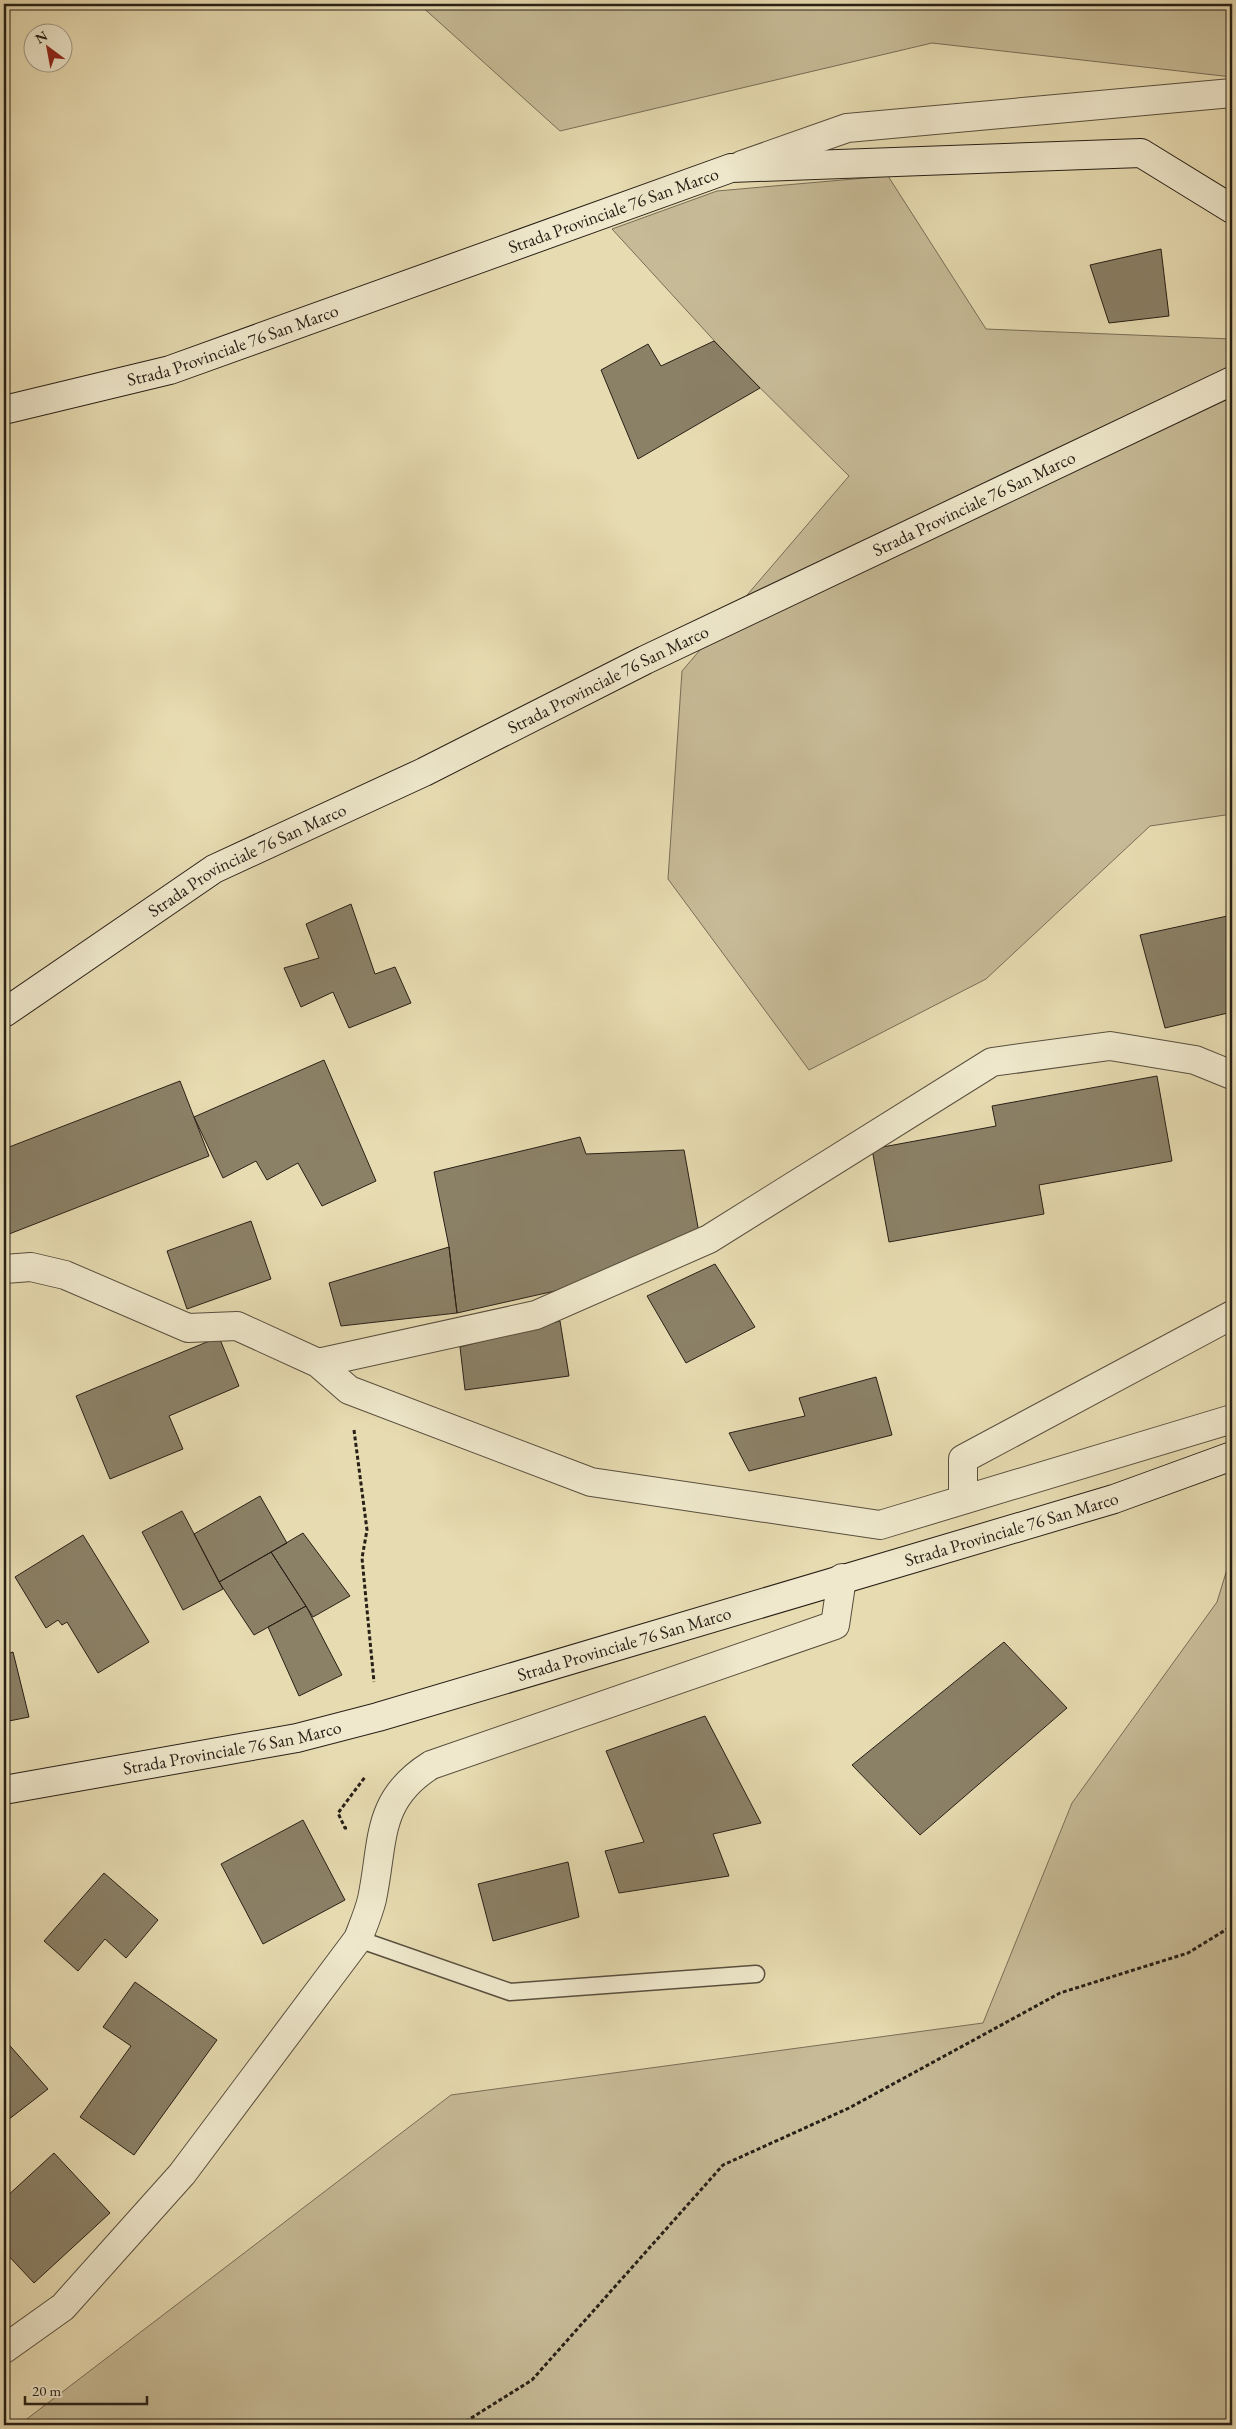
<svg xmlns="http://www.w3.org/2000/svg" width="1236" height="2429" font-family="'EB Garamond',serif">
<rect width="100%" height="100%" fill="#e7dbb1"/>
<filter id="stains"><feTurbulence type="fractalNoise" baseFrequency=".004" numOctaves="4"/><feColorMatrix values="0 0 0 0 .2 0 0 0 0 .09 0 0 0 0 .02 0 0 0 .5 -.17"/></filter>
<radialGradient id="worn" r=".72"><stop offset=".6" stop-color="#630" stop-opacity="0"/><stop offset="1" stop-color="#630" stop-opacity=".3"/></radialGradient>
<!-- green -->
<path fill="#c7bb97" stroke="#786e57" d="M419 4H1232V77L932 43 560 131Z
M888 176 986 329 1232 339V814L1150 826 986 979 809 1070 668 879 682 671 849 476 731 359 612 229 717 191Z
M1232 1553V2425H19L451 2095 983 2023 1072 1803 1217 1602Z"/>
<!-- building -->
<path fill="#8b8167" stroke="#282017" d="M1161 249 1169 316 1109 323 1090 265Z
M714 341 760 388 638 459 601 370 648 344 661 366Z
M351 904 375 974 395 967 411 1003 349 1028 333 992 301 1007 284 968 319 958 306 924Z
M1232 915V1012L1165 1028 1140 935Z
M324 1060 376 1181 322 1206 298 1163 267 1180 256 1161 223 1178 194 1117Z
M1157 1076 1172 1161 1039 1185 1044 1214 889 1242 872 1149 996 1126 992 1106Z
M180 1081 209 1156 4 1236V1149Z
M580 1137 586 1154 684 1150 699 1233 555 1291 457 1313 449 1247 434 1172Z
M251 1221 271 1279 187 1309 167 1251Z
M449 1247 457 1313 341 1326 329 1283Z
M715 1264 755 1327 686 1363 647 1296Z
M560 1321 569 1376 465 1390 460 1347Z
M219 1337 239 1386 169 1416 183 1449 110 1479 76 1396Z
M876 1377 892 1435 749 1471 729 1433 805 1416 799 1398Z
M260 1496 287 1543 219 1582 194 1534Z
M182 1511 223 1589 183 1610 142 1532Z
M303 1533 350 1596 313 1617 271 1552Z
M83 1535 149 1642 98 1673 67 1622 62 1625 58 1620 46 1628 15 1577Z
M271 1552 306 1606 254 1635 219 1582Z
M306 1606 342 1675 299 1696 268 1627Z
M1004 1642 1067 1708 920 1835 852 1765Z
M13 1652 29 1717 4 1722V1655Z
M705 1716 761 1823 713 1834 729 1876 619 1893 605 1851 644 1842 606 1751Z
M303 1820 345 1900 263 1944 221 1864Z
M568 1862 579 1917 493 1941 478 1884Z
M104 1873 158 1920 126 1958 105 1939 78 1971 44 1941Z
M135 1982 217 2040 134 2155 80 2117 131 2046 103 2027Z
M4 2039 48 2089 4 2123Z
M54 2153 110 2213 34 2283 4 2251V2199Z"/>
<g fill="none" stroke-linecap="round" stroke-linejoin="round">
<defs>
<path id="lane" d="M358 1939 510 1992 756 1974"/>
<path id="street" d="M742 165 847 128 1232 93
M4 1269 31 1267 65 1275 188 1328 237 1326 318 1363 349 1390 591 1482 880 1525 1232 1419
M318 1363 536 1315 709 1239 992 1062 1110 1046 1195 1060 1232 1075
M963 1500V1459L1232 1315
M4 2349 63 2307 182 2174 358 1939C363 1926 369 1912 372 1899 384 1842 375 1800 431 1765L835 1625 842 1578"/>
<g id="secondary">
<path id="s1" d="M4 410 170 370 731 168 1141 153 1232 209"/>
<path id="s2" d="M4 1013 214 869 424 772 645 660 1232 381"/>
<path id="s3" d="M4 1790 297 1738 378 1717 1114 1499 1232 1456"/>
</g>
</defs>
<!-- lane casing -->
<use href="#lane" stroke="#584f3e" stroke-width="19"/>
<!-- street casing -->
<use href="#street" stroke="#584f3e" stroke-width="30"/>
<!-- secondary casing -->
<use href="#secondary" stroke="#282017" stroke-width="30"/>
<!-- path -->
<path stroke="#282017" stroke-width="3" stroke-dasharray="4 2.5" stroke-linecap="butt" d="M354 1430 367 1530 362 1558 374 1682
M347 1828H345L338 1813 365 1777
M460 2425 532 2380 723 2165 849 2108 1060 1993 1188 1953 1232 1926"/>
<!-- lane -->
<use href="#lane" stroke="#efe8cc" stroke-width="16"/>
<!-- street -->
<use href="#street" stroke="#efe8cc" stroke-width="28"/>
<!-- secondary -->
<use href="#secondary" stroke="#efe8cc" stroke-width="28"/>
</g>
<g text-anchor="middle" stroke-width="4.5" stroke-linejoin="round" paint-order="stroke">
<!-- street labels -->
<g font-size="18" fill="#282017" stroke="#efe8cc">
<text dy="6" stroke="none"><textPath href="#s1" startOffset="642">Strada Provinciale 76 San Marco</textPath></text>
<text dy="6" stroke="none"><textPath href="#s1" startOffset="238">Strada Provinciale 76 San Marco</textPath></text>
<text dy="6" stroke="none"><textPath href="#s2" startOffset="1098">Strada Provinciale 76 San Marco</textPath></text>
<text dy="6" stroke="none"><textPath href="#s2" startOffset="692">Strada Provinciale 76 San Marco</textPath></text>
<text dy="6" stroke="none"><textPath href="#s2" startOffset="288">Strada Provinciale 76 San Marco</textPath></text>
<text dy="6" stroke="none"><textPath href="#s3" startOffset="1042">Strada Provinciale 76 San Marco</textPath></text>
<text dy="6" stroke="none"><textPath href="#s3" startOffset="638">Strada Provinciale 76 San Marco</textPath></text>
<text dy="6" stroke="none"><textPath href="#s3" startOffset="232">Strada Provinciale 76 San Marco</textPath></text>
</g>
</g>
<!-- margin -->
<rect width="1236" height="2429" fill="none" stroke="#e7dbb1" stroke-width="20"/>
<rect x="5" y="5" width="1226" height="2419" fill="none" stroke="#282017" stroke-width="2.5"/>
<rect x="10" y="10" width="1216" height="2409" fill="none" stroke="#282017"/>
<!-- north arrow -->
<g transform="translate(48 48) rotate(328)"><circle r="24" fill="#efe8cc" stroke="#9f9884"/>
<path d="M0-4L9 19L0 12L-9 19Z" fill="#8f2418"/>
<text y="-8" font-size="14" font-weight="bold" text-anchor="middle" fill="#282017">N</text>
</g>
<!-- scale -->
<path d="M25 2396v8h122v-8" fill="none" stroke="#282017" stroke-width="2.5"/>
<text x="32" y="2396" font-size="15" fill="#282017" stroke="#efe8cc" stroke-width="4" paint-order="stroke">20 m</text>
<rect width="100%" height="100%" filter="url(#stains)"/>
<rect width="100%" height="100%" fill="url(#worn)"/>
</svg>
